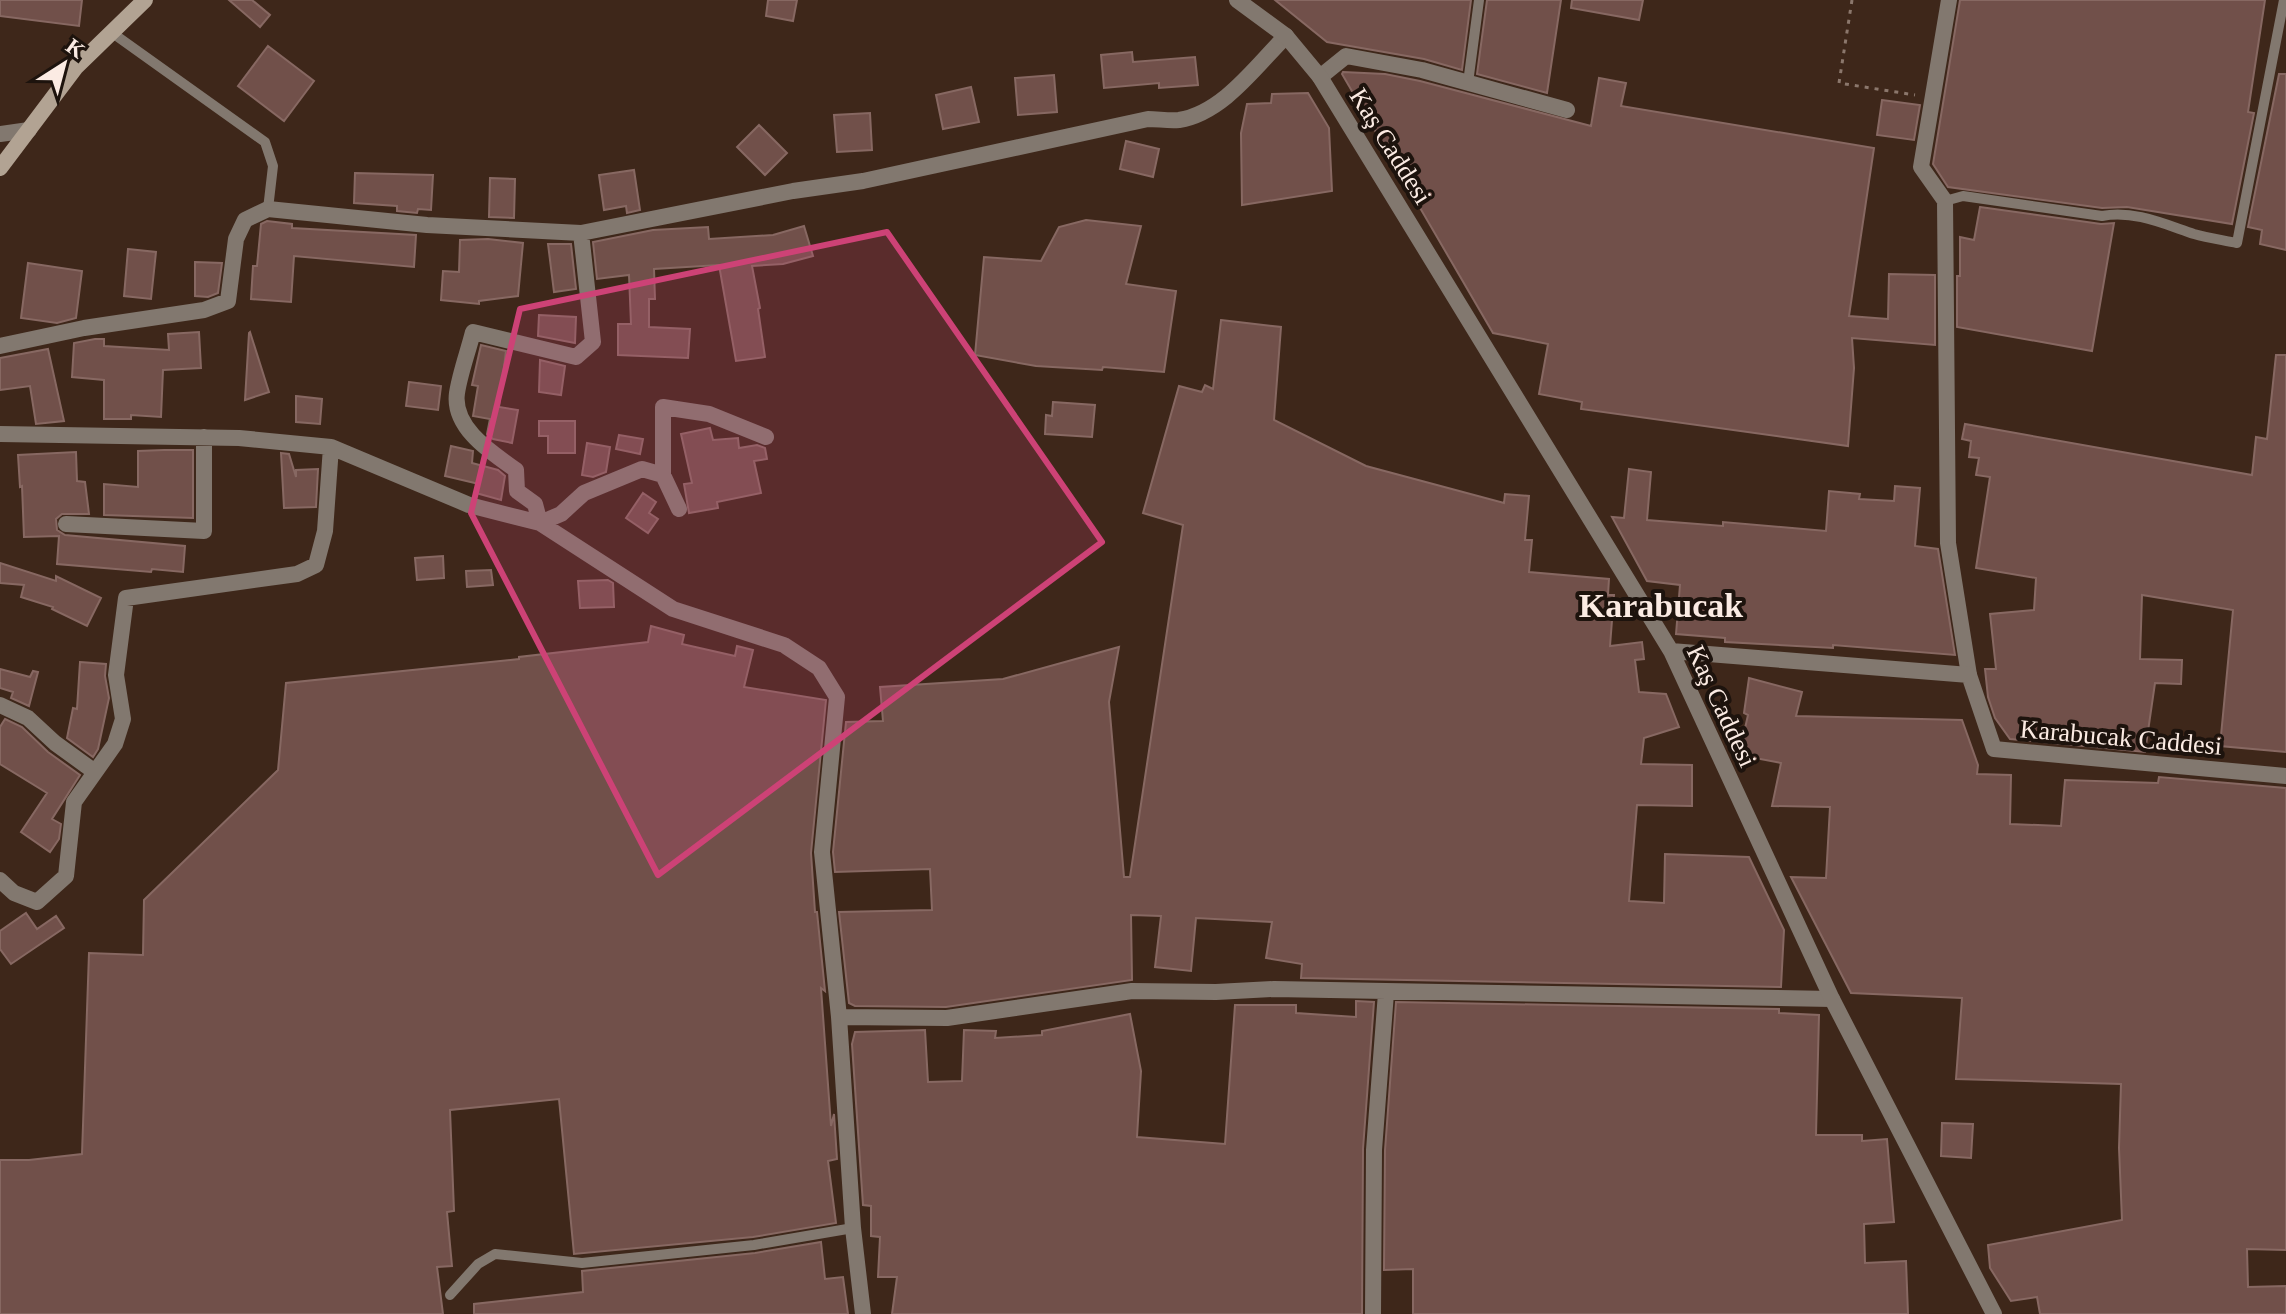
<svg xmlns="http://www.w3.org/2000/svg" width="2286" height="1314" font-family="Georgia,serif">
<rect width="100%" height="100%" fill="#3e271a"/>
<!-- building -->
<path fill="#71504a" stroke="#876862" stroke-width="2" d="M0 0H82L79 26 0 16Z
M229 0H252L270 15 260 27Z
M768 0H797L793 21 766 16Z
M1275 0H1471L1462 70 1424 59 1327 42Z
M1487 0H1561L1547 93 1477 74Z
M1572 0H1643L1639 20 1571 8Z
M1960 0H2265L2248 112 2254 113 2232 224 2127 207 2102 208 1948 187 1933 164Z
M268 46 314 81 284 121 238 86Z
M1132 52 1133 62 1195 57 1198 85 1159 88V83L1104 88 1101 55Z
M1343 72 1385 74 1420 81 1591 126 1599 78 1626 83 1621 106 1874 148 1849 316 1888 319 1889 274 1935 275V345L1852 338 1854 368 1848 446 1581 409 1582 402 1539 394 1548 344 1493 333 1342 74Z
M2279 74H2286V250L2260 244 2262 230 2248 227Z
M1054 75 1057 112 1018 115 1015 78Z
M971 87 979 122 943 129 936 95Z
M1308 93 1329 128 1332 191 1242 205 1241 133 1247 104 1271 103 1272 94Z
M1882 100 1920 105 1914 140 1877 135Z
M870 113 872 150 837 152 834 115Z
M759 125 787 153 765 175 737 147Z
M1126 141 1159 149 1153 177 1120 169Z
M634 170 640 210 627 213 626 206 604 210 599 175Z
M355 173 433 175 431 210 418 209 417 213 397 211V206L354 203Z
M490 178 515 179 514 218 489 217Z
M1980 207 2101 224 2114 223 2092 351 1957 327V276H1960V237L1974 240Z
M1086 220 1141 226 1126 284 1176 291 1164 372 1103 367 1102 370 1036 366 975 355 984 257 1041 261 1059 227Z
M267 221 292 224V228L416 235 414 267 294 256 291 302 251 299 253 266H257L261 224Z
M804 226 813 256 783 264 752 266 760 308 758 309 765 357 736 361 719 265 654 269 655 299H649V327L690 329 688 358 618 355V324H631L629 275 597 279 593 242 653 230 708 227 709 239 773 235Z
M488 239 523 243 518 296 479 301V304L441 300 443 271 459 272 460 240Z
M548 244H571L576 289 554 292Z
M128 249 156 252 151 299 124 296Z
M195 262 222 263 218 293 208 297 195 296Z
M28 263 82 271 76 318 57 323 21 318Z
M539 315 576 317 575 343 538 336Z
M1221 320 1281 327 1274 420 1366 466 1504 503 1505 494 1529 496 1525 540H1532L1529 572 1609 579 1608 595H1614L1610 646 1642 642 1644 659 1635 660 1639 692 1666 694 1679 727 1644 738 1641 764 1692 765V806L1637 805 1629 901 1664 903 1665 854 1749 857 1784 930 1781 987 1301 978 1302 964 1266 958 1272 922 1196 918 1191 971 1155 967 1161 916 1131 915 1132 980 946 1007 855 1006 849 1003 839 912 932 910 930 869 835 872 833 852 846 722 883 721 880 687 1003 679 1119 647 1109 702 1124 877H1130L1183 525 1143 513 1179 386 1202 392 1205 385 1213 389Z
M199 332 201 368 163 370 161 417 131 415V419H104V380L72 377 74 343 95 339H104V346L169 350 168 334Z
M250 332 269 392 245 400 249 333Z
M481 345 506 351 499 407 518 410 512 443 493 439 487 434 490 419 473 416 478 386 472 385Z
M48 349 64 421 36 424 30 386 0 390V358Z
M2276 355H2286V752L2220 746 2233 610 2142 595 2140 659 2182 660 2181 684 2155 683 2145 752 2010 739 1995 718 1988 697 1985 669H1996L1990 614 2034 610 2036 578 1976 568 1990 477 1976 475 1979 458 1969 457 1971 441 1962 439 1965 424 2252 475 2256 437 2267 439Z
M540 360 565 366 561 395 539 392Z
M409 382 441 386 438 410 406 406Z
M296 396 322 399 320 424 296 422Z
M1053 402 1095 405 1092 437 1045 434 1046 415 1052 416Z
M539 421H575V453H548V436H539Z
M710 428 713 440 738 438 739 448 757 445 765 448 767 459 754 461 761 493 717 502 718 508 689 513 684 484 692 483 681 434Z
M619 435 643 439 640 454 616 449Z
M587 443 610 447 606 472 593 477 582 475Z
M451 446 473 451 472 463 498 470 505 476 501 500 476 493 479 484 445 476Z
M164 450H193V518L104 515V484L138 487V451Z
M76 452 77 481 85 482 89 514H62L56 519 57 530 65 535 185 546 183 572 152 569 151 572 57 564 59 536 24 537 22 486 20 487 18 455Z
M281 453 289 454 296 477V470L318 469 316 507 284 508Z
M1629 469 1651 472 1647 520 1723 526V522L1826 531 1829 491 1860 494 1859 499 1894 501 1895 486 1920 488 1915 546 1938 549 1955 655 1833 645V648L1725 642V638L1676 634 1680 585 1647 581 1612 517 1624 518Z
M643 493 656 502 649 513 658 519 648 533 626 518Z
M443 556 444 578 417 580 415 558Z
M0 563 56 581V576L101 598 87 626 52 609 53 607 21 597 24 585 0 583Z
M491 570 493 585 467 587 466 571Z
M608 580 613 583 614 607 580 608 578 581Z
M651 626 684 635 682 644 735 656 737 646 753 650 744 687 826 700 811 853 815 912H817L825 991 821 988 831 1126 834 1114 837 1159 828 1161 836 1223 753 1237 574 1254 559 1099 450 1110 454 1211 447 1212 452 1266 437 1267 443 1314H0V1160H29L82 1154 89 953 143 955 144 900 278 770 286 683 519 659V657L648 642Z
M80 662 106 664 105 676 109 698 98 749 93 757 67 738 73 708 77 709Z
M0 669 30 677 33 671 38 672 29 706 11 698 13 692 0 688Z
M1749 678 1802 692 1796 716 1962 720 1978 765 1977 774 2011 775 2010 824 2061 826 2065 780 2158 783 2159 777 2286 788V1250L2247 1249 2248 1287 2286 1286V1314H2040L2037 1297 2011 1301 1990 1268 1988 1245 2122 1220 2119 1148 2121 1084 1956 1079 1962 998 1851 993 1791 877 1826 878 1830 807 1772 806 1781 763 1739 755 1748 715 1744 713Z
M5 719 22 727 48 752 80 775 52 819 61 824 59 839 50 852 21 832 47 793 0 764V727Z
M26 913 37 929 56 916 64 928 11 964 0 949V931Z
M1356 1001 1374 1002 1363 1149 1362 1314H892L897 1277H878L880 1237 871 1236V1206L863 1205 852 1044 855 1032 925 1030 928 1082 962 1081 964 1030 996 1031 995 1038 1042 1035V1031L1130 1014 1141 1071 1137 1137 1225 1144 1235 1005H1296V1013L1356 1017Z
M1396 1002 1779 1009V1013L1819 1015 1816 1135H1862V1141L1887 1139 1894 1222 1864 1224 1865 1263 1906 1261 1908 1314H1413V1269L1384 1270 1385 1150Z
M1942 1123 1973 1124 1971 1158 1941 1156Z
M821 1242 825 1279 843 1277 848 1314H474V1304L583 1292 582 1271 755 1253Z"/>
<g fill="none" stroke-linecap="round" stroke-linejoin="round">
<!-- path -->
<path stroke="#8b776c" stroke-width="3" stroke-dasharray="4 6" stroke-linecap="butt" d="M1852 0 1839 83 1915 95"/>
<!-- service -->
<path stroke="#82786f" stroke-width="10" d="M111 32 265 142 273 166 268 209
M1468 83 1479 0
M1945 201 1963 196 2102 216C2134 210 2164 224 2194 234 2208 238 2223 240 2237 243L2284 0
M450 1295 478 1264 495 1254 582 1263 754 1245 853 1228"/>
<!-- minor -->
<path stroke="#82786f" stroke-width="16" d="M1949 0 1921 167 1945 201 1948 543 1969 675
M1320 77 1346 56 1422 70 1567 110
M581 233 593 342 576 357 473 332C468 352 460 373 457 393 452 428 492 453 516 470L517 491 535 504 540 523 561 514 584 493 642 469 663 475 679 509
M0 346 84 328 204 310 228 301 236 239 245 220 268 209 427 225 581 233 793 191 863 181 1148 119C1158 119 1169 121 1179 120 1223 113 1256 66 1286 36
M0 434 239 438 331 447 469 505 540 523 673 609 784 645 819 668 837 697 822 852 839 1017 853 1228 863 1314
M663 475V407L709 414 766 437
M66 524 204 531V437
M0 705 28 718 55 743 95 772
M0 880 14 893 37 902 66 876 74 802 115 744 123 719 116 675 126 598 297 574 316 565 325 531 331 447
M839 1017 947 1018 1132 991 1216 992 1274 989 1832 999
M1373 1314 1374 1150 1386 993"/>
<!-- tertiary -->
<path stroke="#82786f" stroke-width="16" d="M1237 0 1286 36 1320 77 1671 651 1832 999 1994 1314
M0 134 29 130
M1671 651 1969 675 1994 749 2286 776"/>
<!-- secondary -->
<path stroke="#b2a393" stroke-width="16" d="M0 168 76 67 145 0"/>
</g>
<!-- marked area -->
<path fill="#cd4276" fill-opacity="0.2" stroke="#cd4276" stroke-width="6" stroke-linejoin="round" d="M887 232 1102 542 658 875 471 513 520 309Z"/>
<g text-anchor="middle" stroke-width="8" stroke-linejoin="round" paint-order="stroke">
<!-- street labels -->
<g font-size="26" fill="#fbebe3" stroke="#1d130d">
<text transform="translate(1391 146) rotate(58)" y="9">Kaş Caddesi</text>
<text transform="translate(1722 706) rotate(65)" y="9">Kaş Caddesi</text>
<text transform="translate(2121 737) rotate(5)" y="9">Karabucak Caddesi</text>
</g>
<!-- district labels -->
<g font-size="34" font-weight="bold" fill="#fbebe3" stroke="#1d130d">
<text x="1661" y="617">Karabucak</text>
</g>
</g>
<!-- north arrow -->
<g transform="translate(64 64) rotate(36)" stroke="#1d130d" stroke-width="6" paint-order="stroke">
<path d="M0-6L14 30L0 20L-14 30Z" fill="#fbebe3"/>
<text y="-12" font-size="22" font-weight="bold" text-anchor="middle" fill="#fbebe3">K</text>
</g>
</svg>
